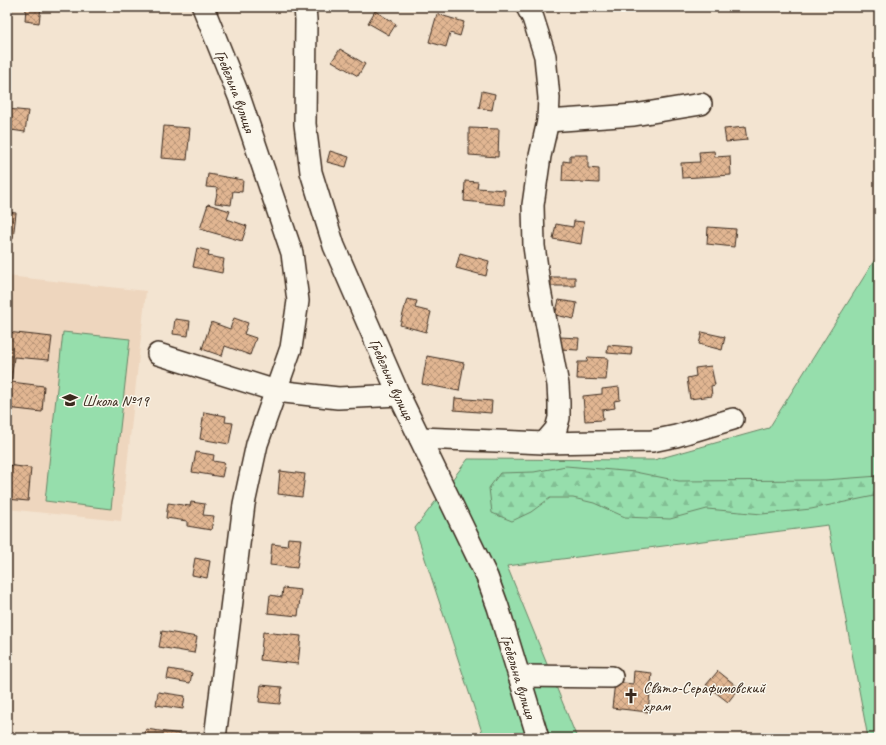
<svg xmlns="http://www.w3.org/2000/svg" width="886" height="745" font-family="Caveat,sans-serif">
<defs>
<pattern id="forest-firs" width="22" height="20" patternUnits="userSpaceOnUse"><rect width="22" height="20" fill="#96deac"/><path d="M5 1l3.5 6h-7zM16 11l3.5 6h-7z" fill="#82bf94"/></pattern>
<pattern id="building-cross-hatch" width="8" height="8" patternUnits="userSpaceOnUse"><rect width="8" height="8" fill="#e1b692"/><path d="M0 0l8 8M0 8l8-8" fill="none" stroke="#b89477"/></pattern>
</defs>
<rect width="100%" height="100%" fill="#f3e4d1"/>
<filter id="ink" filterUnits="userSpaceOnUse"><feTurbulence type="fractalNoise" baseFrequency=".025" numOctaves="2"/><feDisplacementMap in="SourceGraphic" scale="8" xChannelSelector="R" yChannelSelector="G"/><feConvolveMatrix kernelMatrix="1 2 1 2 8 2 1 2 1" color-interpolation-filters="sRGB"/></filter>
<g filter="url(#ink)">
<!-- built -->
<path fill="#eed6be" d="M7 276 146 291 121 521 7 509Z"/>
<!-- green -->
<path fill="#96deac" stroke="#688465" d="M879 253V738H868L828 525 507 566 577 738H484L415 528 468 459 654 460 769 428Z
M63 332 130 339 111 509 45 501Z"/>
<!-- forest -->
<path fill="url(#forest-firs)" stroke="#688465" d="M566 466 635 472 679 481 825 480 879 476V495L811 509 762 514 707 509 670 519 625 517 594 503 573 498H550L531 512 512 521 492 513 489 488 500 473 534 472Z"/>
<!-- building -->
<path fill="url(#building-cross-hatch)" stroke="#3b2a1e" d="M26 7H41L39 23 25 21Z
M375 11 396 24 389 35 368 23Z
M437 14 464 22 460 36 450 33 446 47 429 42Z
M340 49 365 64 358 76 332 61Z
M482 91 495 94 492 110 479 108Z
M7 109 28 111 25 132 11 130 12 121H7Z
M164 126 190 128 187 160 161 158Z
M745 127 747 140 726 142 724 129Z
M469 128 499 129 498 157 469 155Z
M330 151 349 157 346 167 327 162Z
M714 151 715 157 730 156 731 175 682 178 681 163 700 162 699 152Z
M570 155H588V168L599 169V183L562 181 563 161 570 162Z
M208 174 243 180 242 192 233 191 231 205 215 203 218 188 206 187Z
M465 181 478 182 477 188 505 190 504 205 464 201Z
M208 204 230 211 227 219 247 226 242 241 200 229Z
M7 212 16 213 13 239H7Z
M574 221 584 222 581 244 553 239 556 224 573 227Z
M708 227 736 229 734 247 707 244Z
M197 248 209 251 208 256 224 259 222 273 193 267Z
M460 253 489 261 486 276 456 268Z
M551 277H575V286H551Z
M407 299 417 301 415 308 431 312 426 332 400 325Z
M559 300 577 303 574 319 555 315Z
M234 318 248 323 244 334 256 338 250 355 225 346 222 356 202 349 211 322 230 329Z
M175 319 190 321 188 336 173 334Z
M7 332 52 337 49 360 14 357 11 382 44 386 42 412 7 408Z
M702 332 725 337 722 350 699 344Z
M560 337 579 338 578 350 559 349Z
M608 345 632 347 631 355 607 353Z
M427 356 464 363 459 391 422 384Z
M588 357 608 358 606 380 577 379 578 362H587Z
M711 366 715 385 711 386 712 396 690 399 687 378 696 376 695 368Z
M619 387 620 400 614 401 615 408 602 410 603 420 585 421 583 396 602 394V389Z
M455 398 492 401 491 413 454 410Z
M204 412 226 416 225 422 233 423 229 444 200 439Z
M196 452 214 455 213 461 225 463 222 477 192 472Z
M7 465 31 468 28 501 7 499Z
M280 471 305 474 302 497 278 494Z
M191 502 205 504 203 515 214 516 211 530 187 526V521L166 518 168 503 190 506Z
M288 538 301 539 297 568 270 565 272 544 287 546Z
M195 558 210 561 207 578 192 575Z
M283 588 301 590 298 616 268 613 270 595 282 597Z
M162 631 197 637 194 653 159 647Z
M263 632 301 636 298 664 260 660Z
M169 669 192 673 190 683 167 679Z
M634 671 652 673 648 712 612 708 615 682 633 684Z
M718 671 739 688 728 702 706 685Z
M261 685 282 687 280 704 259 702Z
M158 692 185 696 183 709 156 705Z
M146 729 180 734 179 738H144Z"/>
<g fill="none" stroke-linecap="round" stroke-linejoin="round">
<defs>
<g id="minor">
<path id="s1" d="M203 7 240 99 292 253 298 301 291 348 257 444 244 504 215 738"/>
<path id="s2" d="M305 7 306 20 305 124 311 172 334 246 399 395 487 577 498 607 538 738"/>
<path d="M527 7 533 18 545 56 549 98 548 121 540 156 533 205 534 246 540 290 558 385 559 403V418L556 429 544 443"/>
<path d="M548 121 634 115 701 104"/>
<path d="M158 354 276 391 338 398 399 395"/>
<path d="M420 438 544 443 652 441 676 436 733 419"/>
<path d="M519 676 612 677"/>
</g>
</defs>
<!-- minor casing -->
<use href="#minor" stroke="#3b2a1e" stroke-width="24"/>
<!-- minor -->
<use href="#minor" stroke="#fbf7ec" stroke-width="21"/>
</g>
</g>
<!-- icons -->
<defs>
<symbol id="school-bare" viewBox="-9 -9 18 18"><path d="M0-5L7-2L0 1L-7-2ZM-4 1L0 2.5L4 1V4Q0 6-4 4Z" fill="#3b2a1e" stroke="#fbf7ec" stroke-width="2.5" paint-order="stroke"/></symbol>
<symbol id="church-bare" viewBox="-9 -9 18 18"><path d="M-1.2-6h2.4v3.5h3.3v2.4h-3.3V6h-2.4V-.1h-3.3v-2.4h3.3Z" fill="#3b2a1e" stroke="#fbf7ec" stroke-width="2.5" paint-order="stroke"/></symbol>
</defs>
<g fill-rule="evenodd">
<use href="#school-bare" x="59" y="389" width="22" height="22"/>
<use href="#church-bare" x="620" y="685" width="22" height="22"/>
</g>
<g text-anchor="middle" stroke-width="3" stroke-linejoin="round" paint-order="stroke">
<!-- street labels -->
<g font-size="16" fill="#3b2a1e" stroke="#fbf7ec">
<text dy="6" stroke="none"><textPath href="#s1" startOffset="90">Гребельна вулиця</textPath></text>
<text dy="6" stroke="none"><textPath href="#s2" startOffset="388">Гребельна вулиця</textPath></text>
<text dy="6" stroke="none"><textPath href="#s2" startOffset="712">Гребельна вулиця</textPath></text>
</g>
<!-- poi labels -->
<g font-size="16" fill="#3b2a1e" stroke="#fbf7ec" text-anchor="start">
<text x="82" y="406">Школа №19</text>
<text x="643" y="693">Свято-Серафимовский<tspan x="643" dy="18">храм</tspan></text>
</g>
</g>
<!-- margin -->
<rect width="886" height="745" fill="none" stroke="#fbf7ec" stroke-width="24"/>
<rect x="12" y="12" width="862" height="721" fill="none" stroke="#3b2a1e" stroke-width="1.5" filter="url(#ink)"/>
</svg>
